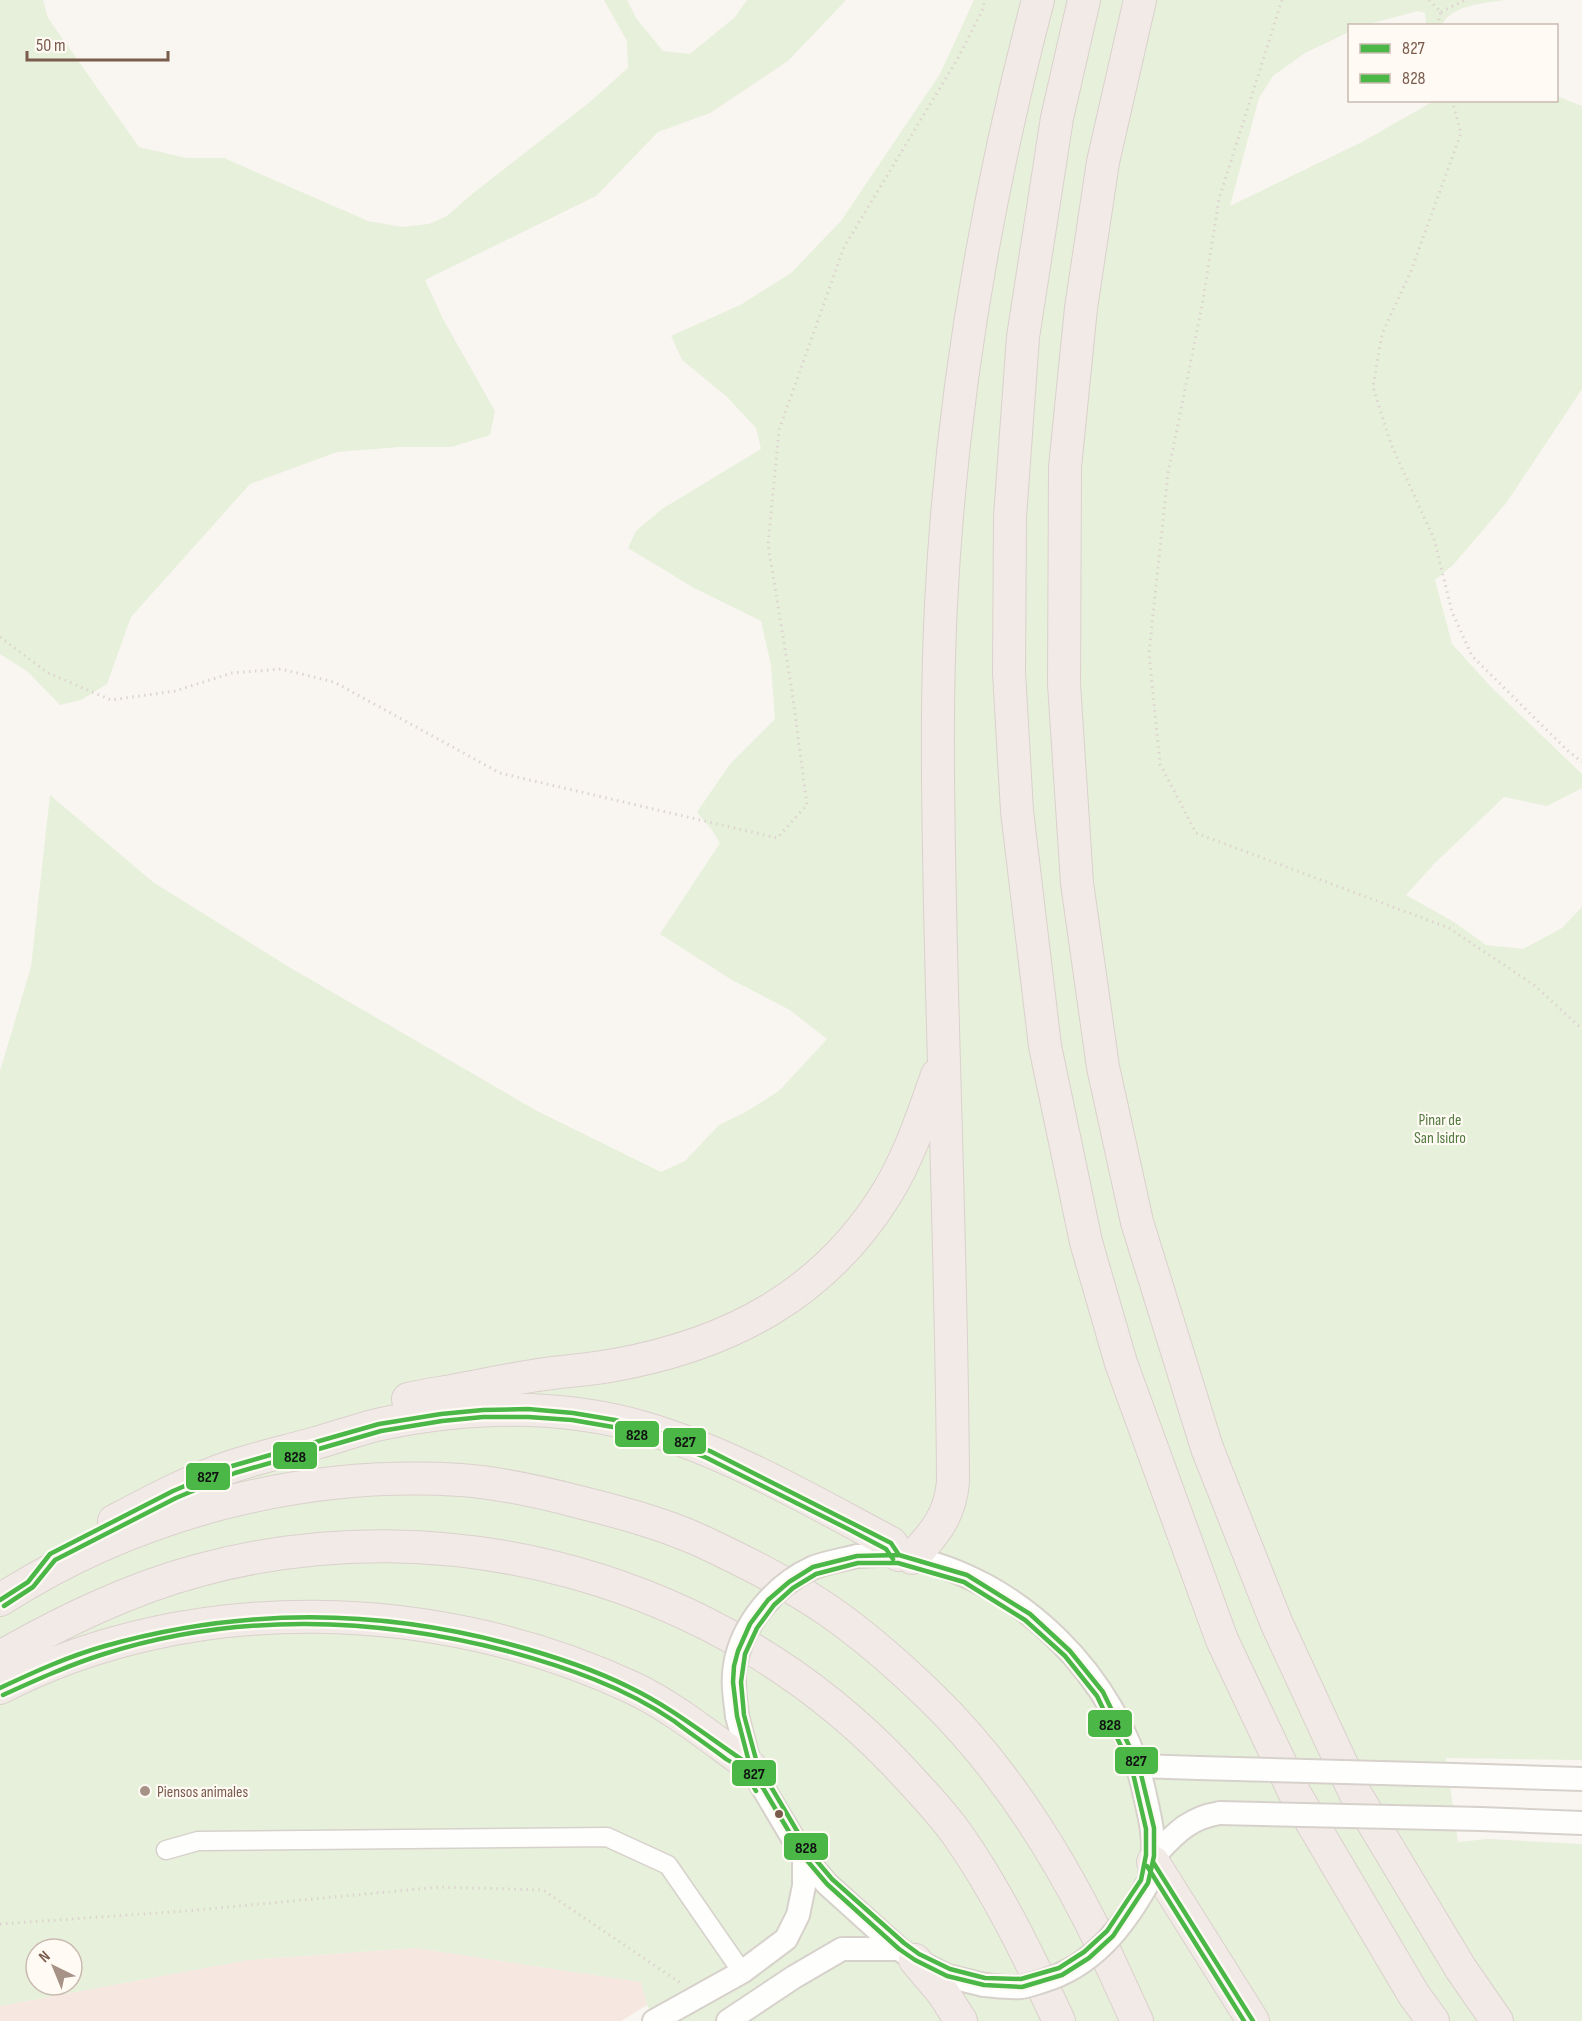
<svg xmlns="http://www.w3.org/2000/svg" width="1582" height="2021" font-family="'Sofia Sans Condensed',sans-serif">
<rect width="100%" height="100%" fill="#f9f5f0"/>
<!-- commercial -->
<path fill="#f6e8e1" d="M415 1948 641 1982 647 2005 621 2021H0V2006L248 1960Z"/>
<!-- green -->
<path fill="#e7f0db" fill-rule="evenodd" d="M0 0H43L48 18 139 147 186 158H224L368 221 402 227 429 224 447 216 471 195 591 101 628 68 627 41 604 0H627L636 18 663 51 690 54 735 17 747 0H846L788 61 710 113 658 132 596 196 425 280 443 319 495 411 490 435 451 447H399L337 452 250 484 131 617 107 684 81 700 60 705 27 671 0 654Z
M974 0H1505C1485 3 1451 5 1442 25H1426L1425 13 1418 11 1365 25 1350 26 1349 32 1305 53 1273 76 1259 98 1230 206 1362 142 1434 101 1556 100 1557 96 1582 106V389L1507 502 1453 565 1435 580 1452 644 1492 688 1582 774V788L1547 806 1504 797 1434 864 1406 895 1454 922 1486 945 1523 949 1562 928 1582 907V1760L1446 1758 1458 1842 1488 1839 1582 1844V2021H656L647 2005 641 1982 415 1948 248 1960 0 2006V1071L31 967 50 795 153 882 289 967 537 1111 661 1172 685 1161 719 1125 744 1113 779 1091 827 1039 790 1010 732 980 660 934 720 843 712 830 697 812 730 764 775 719 771 665 761 621 694 588 628 548 636 531 662 509 761 449 756 428 726 396 682 360 671 336 742 304 791 273 841 221 940 74ZM36 1949H72V1985H36Z"/>
<g fill="none" stroke-linecap="round" stroke-linejoin="round">
<defs>
<path id="minor" d="M166 1850 198 1841 607 1837 668 1865 742 1972"/>
<path id="tertiary" d="M857 1556C872 1556 888 1553 902 1556 1018 1576 1119 1678 1144 1791 1151 1822 1157 1843 1150 1876
M737 1716 750 1766 804 1857 827 1884 899 1949 915 1960 947 1976 984 1985
M1139 1766 1199 1768
M1454 1775 1582 1779
M1481 1819 1582 1823
M1154 1856C1175 1834 1188 1818 1220 1813
M654 2021 742 1972 786 1939 798 1915 804 1886V1857
M728 2021 794 1977 842 1949H899"/>
<path id="motorway" d="M1084 0 1057 118 1023 337 1010 517 1009 672 1017 811 1045 1046 1086 1242 1121 1363 1222 1640 1295 1794 1414 1995 1433 2021
M1140 0 1103 162 1081 308 1065 467 1064 684 1077 883 1103 1067 1137 1222 1207 1448 1276 1622 1355 1793 1461 1969 1497 2021
M408 1399C424 1395 441 1393 457 1390 484 1385 511 1379 538 1375 563 1371 589 1370 615 1365 730 1344 824 1295 887 1193 909 1157 923 1115 937 1075
M114 1521C152 1501 191 1480 233 1466 260 1457 288 1451 316 1443 337 1437 359 1429 381 1424 468 1406 559 1403 645 1428 732 1454 812 1501 891 1543L899 1555
M912 1558C935 1533 950 1516 953 1482 952 1290 944 1097 940 905 938 805 936 705 941 605 951 401 986 198 1038 0
M0 1600C136 1513 300 1470 461 1480 501 1483 541 1492 579 1502 619 1512 661 1523 699 1540 742 1560 790 1584 829 1611 865 1636 899 1666 931 1697 996 1760 1048 1839 1089 1919 1106 1952 1121 1987 1137 2021
M0 1657C64 1621 129 1589 200 1570 448 1503 722 1580 898 1766 918 1788 940 1810 957 1834 998 1892 1029 1957 1059 2021
M0 1688C192 1589 439 1597 633 1688 675 1708 712 1739 750 1766
M1153 1862 1253 2021
M915 1960 943 1993 961 2021"/>
</defs>
<!-- minor casing -->
<use href="#minor" stroke="#d7d1cb" stroke-width="21"/>
<!-- tertiary casing -->
<use href="#tertiary" stroke="#d7d1cb" stroke-width="26"/>
<!-- motorway casing -->
<use href="#motorway" stroke="#dad1cc" stroke-width="34"/>
<!-- path -->
<path stroke="#dcd5d0" stroke-width="3" stroke-dasharray="1.5 4.5" stroke-linecap="butt" d="M1282 0 1219 199 1202 306 1168 473 1149 653 1160 764 1196 833 1449 928 1534 985 1582 1029
M1429 0 1441 12 1437 26
M1441 12 1465 0
M1452 100 1461 133 1411 271 1382 334 1373 387 1391 444 1434 539 1452 612 1472 656 1567 750 1582 762
M0 637 48 673 111 700 175 691 232 673 281 669 334 682 500 773 777 838 807 805 792 691 768 545 779 430 844 247 958 58 983 9 984 0
M0 1924 186 1911 440 1887 543 1890 682 1984"/>
<!-- minor -->
<use href="#minor" stroke="#fefefd" stroke-width="18"/>
<!-- tertiary -->
<use href="#tertiary" stroke="#fefefd" stroke-width="22"/>
<!-- motorway -->
<use href="#motorway" stroke="#f2eae7" stroke-width="32"/>
<defs>
<path id="tertiary-bridge" d="M737 1716C735 1699 732 1682 735 1665 742 1624 775 1585 812 1568 826 1562 843 1560 857 1556
M1199 1768 1454 1775
M1220 1813 1481 1819
M984 1985C996 1986 1009 1988 1021 1987 1028 1986 1036 1983 1043 1981 1093 1966 1123 1927 1148 1883"/>
</defs>
<!-- tertiary-bridge casing -->
<use href="#tertiary-bridge" stroke="#d7d1cb" stroke-width="26" stroke-linecap="butt"/>
<!-- tertiary-bridge -->
<use href="#tertiary-bridge" stroke="#fefefd" stroke-width="22"/>
<defs>
<path id="bus-1" d="M899 1555 967 1575 1030 1614 1070 1651 1103 1692 1139 1766 1154 1828V1856L1148 1883 1113 1936 1089 1958 1062 1975 1022 1987 984 1985 947 1976 915 1960 899 1949 827 1884 804 1857 750 1766 737 1716 733 1682 734 1666 738 1651 750 1624 768 1600 789 1582 813 1567 857 1556Z
M0 1600 28 1582 50 1554 173 1491 232 1466 379 1424 441 1414 483 1410 528 1409 573 1413 615 1420 677 1438 710 1451 891 1543 899 1555
M0 1688C34 1672 69 1656 105 1646 240 1608 374 1608 509 1644 550 1655 591 1668 629 1687 671 1707 708 1737 747 1763L751 1767 762 1787
M1153 1862 1253 2021"/>
<path id="bus-2" d="M858 1563H898L964 1582 1025 1620 1065 1656 1097 1696 1132 1769 1146 1829V1855L1141 1880 1107 1931 1084 1952 1059 1968 1021 1979 985 1978 950 1969 919 1954 904 1943 832 1879 810 1853 757 1763 744 1715 741 1682 745 1654 757 1628 774 1605 793 1588 816 1574Z
M4 1606 33 1587 55 1560 176 1498 235 1473 381 1431 442 1421 483 1417H528L572 1420 613 1427 675 1445 707 1458 850 1530 886 1549 893 1559
M3 1695C36 1680 69 1665 104 1654 235 1612 376 1617 507 1651 566 1667 624 1687 674 1721 691 1734 709 1746 726 1759 732 1763 740 1766 745 1771 749 1776 752 1785 756 1791
M1147 1866 1244 2021"/>
</defs>
<!-- bus-1 casing -->
<use href="#bus-1" stroke="#fffaf3" stroke-width="9"/>
<!-- bus-2 casing -->
<use href="#bus-2" stroke="#fffaf3" stroke-width="9"/>
<!-- bus-1 -->
<use href="#bus-1" stroke="#4ab747" stroke-width="4.5"/>
<!-- bus-2 -->
<use href="#bus-2" stroke="#4ab747" stroke-width="4.5"/>
</g>
<!-- markers -->
<circle fill="#a69286" stroke="#fffaf3" stroke-width="2" cx="145" cy="1791" r="6"/>
<circle fill="#7a5c4d" stroke="#fffaf3" stroke-width="2" cx="779" cy="1814" r="5"/>
<g text-anchor="middle" stroke-width="4.5" stroke-linejoin="round" paint-order="stroke">
<!-- park labels -->
<g font-size="16" fill="#537a41" stroke="#fffaf3">
<text x="1440" y="1125">Pinar de<tspan x="1440" dy="18">San Isidro</tspan></text>
</g>
<!-- poi labels -->
<g font-size="16" fill="#7a5c4d" stroke="#fffaf3" text-anchor="start">
<text x="157" y="1797">Piensos animales</text>
</g>
</g>
<g stroke="#fffaf3" stroke-width="2">
<rect x="614" y="1420" width="46" height="28" rx="6" fill="#4ab747"/>
<rect x="662" y="1427" width="45" height="28" rx="6" fill="#4ab747"/>
<rect x="272" y="1441" width="46" height="29" rx="6" fill="#4ab747"/>
<rect x="185" y="1462" width="46" height="29" rx="6" fill="#4ab747"/>
<rect x="1087" y="1709" width="46" height="29" rx="6" fill="#4ab747"/>
<rect x="1114" y="1746" width="45" height="29" rx="6" fill="#4ab747"/>
<rect x="731" y="1759" width="46" height="28" rx="6" fill="#4ab747"/>
<rect x="783" y="1832" width="46" height="29" rx="6" fill="#4ab747"/>
</g>
<g font-size="16" text-anchor="middle" font-weight="bold" fill="#111">
<text x="637" y="1440">828</text>
<text x="685" y="1447">827</text>
<text x="295" y="1462">828</text>
<text x="208" y="1482">827</text>
<text x="1110" y="1730">828</text>
<text x="1136" y="1766">827</text>
<text x="754" y="1779">827</text>
<text x="806" y="1853">828</text>
</g>
<!-- legend -->
<rect x="1348" y="24" width="210" height="78" fill="#fffaf3" stroke="#cabbb1" stroke-width="1.5"/>
<rect x="1360" y="44" width="30" height="9" fill="#4ab747" stroke="#cabbb1" stroke-width="1.5"/>
<text x="1402" y="54" font-size="18" fill="#7a5c4d">827</text>
<rect x="1360" y="74" width="30" height="9" fill="#4ab747" stroke="#cabbb1" stroke-width="1.5"/>
<text x="1402" y="84" font-size="18" fill="#7a5c4d">828</text>
<!-- north arrow -->
<g transform="translate(54 1967) rotate(317)"><circle r="28" fill="#fffaf3" stroke="#cabbb1" stroke-width="1.5"/>
<path d="M0-4.5L10 22L0 15L-10 22Z" fill="#a69286"/>
<text y="-9" font-size="16" font-weight="bold" text-anchor="middle" fill="#7a5c4d">N</text>
</g>
<!-- scale -->
<path d="M27 51v9h141v-9" fill="none" stroke="#7a5c4d" stroke-width="3"/>
<text x="36" y="51" font-size="18" fill="#7a5c4d" stroke="#fffaf3" stroke-width="4.5" paint-order="stroke">50 m</text>
</svg>
